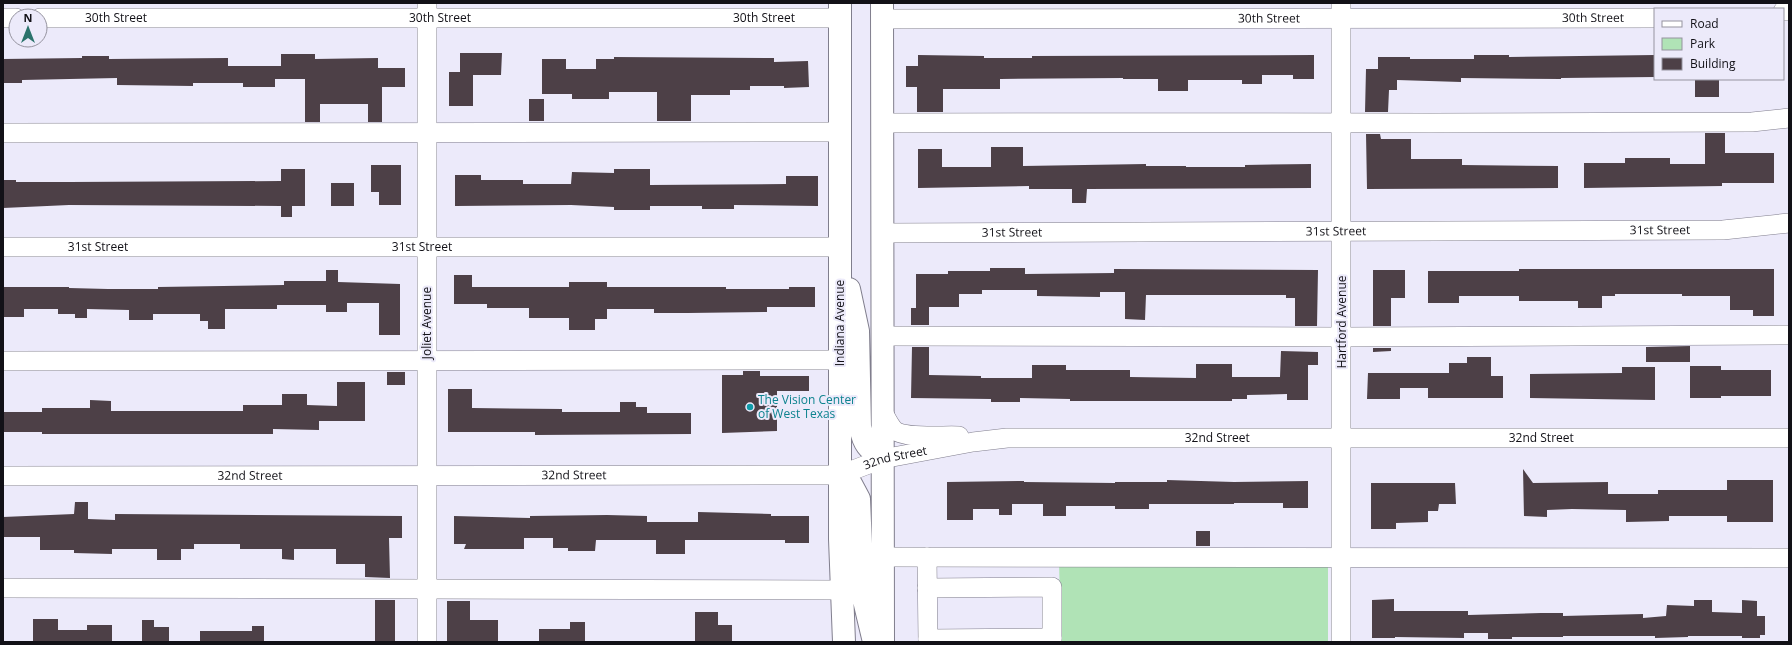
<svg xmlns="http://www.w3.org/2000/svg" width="1792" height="645" font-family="'Open Sans',sans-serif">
<rect width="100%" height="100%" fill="#eceafa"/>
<!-- green -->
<path fill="#b0e3b6" d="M1059 562 1328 566V642H1061Z"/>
<!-- building -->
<path fill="#4d4047" d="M460 53H502L501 75H473V106H449V72H460Z
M281 54H315V59L378 58V68H405V87H382V122H368V104H320V122H305V79H275V87H243V83H193V86L117 85V78L22 80V83H3V59L82 58V56H109V59L228 58V66H281Z
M918 55 984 56V58H1032V56L1314 55V79H1293V75H1262V84H1242V80H1188V91H1158V79H1123V78L1000 79V89H943V112H917V87H906V66H918Z
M1474 55H1509V57L1655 55V77L1561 78V79L1461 78V82L1397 80V90H1389L1388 112H1365L1366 69H1378V57H1410V59H1474Z
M614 57 774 58V62L808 61 809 87 784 88V86H750V90H730V95H691V121H657V92H609V99H572V94H542V59H566V69H596V59H614Z
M1695 79H1719V97H1695Z
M529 99H544V121H529Z
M1705 133H1725V153H1774V183H1722V186L1584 188V163H1625V158H1670V164H1705Z
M1366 134H1380L1381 139H1411V159H1462V165L1558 166V188L1367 189Z
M991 147H1023V166L1146 164V166H1186V167H1245V165L1311 164V188L1087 189 1086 203H1072V189H1029V186L918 188V149H942V167H991Z
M371 165H401V205H379V192H371Z
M281 169H305V206H292V217H281V206L69 205 3 208V180H16V182H69L281 181Z
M614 169H650V185L786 184V176H818V206L734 205V209H702V206H650V210H614V207L571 205 455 206V175H481V180H523V184H571L572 172 614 173Z
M331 183H354V206H331Z
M990 268H1025V274L1114 273V269L1318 270 1317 326H1295V298H1286V295H1146L1145 320 1125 319V292H1100V297L1037 296V290H982V294H959V307H929V325H911V308H916V274H948V271H990Z
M1519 269H1774V316H1753V310H1730V296H1682V294H1615V296H1602V308H1578V301H1519V296H1459V303H1428V271H1519Z
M326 270H338V282L400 284V335H379V303H347V312H326V305H277V309H225V329H208V321H200V314H153V320H129V310L87 309V318H75V314H58V309H24V317H3V287H69V288L108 289H158V287L284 285V281H326Z
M1373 270H1405V298H1391V326H1373Z
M454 275H472V287H569V282H607V287H726V289H789V287H815V307H767V312L688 313H654V309H607V319H595V330H569V318H529V308H487V304H454Z
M1690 346V362H1646V347Z
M912 347H929V375L981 376V378H1032V365H1066V370H1130V377L1196 378V364H1232V377H1280L1281 351 1318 352V365H1308V400H1287V394L1247 395V399H1232V401H1070V399L1020 398V402H991V399L911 398Z
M1373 348H1391V351L1373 352Z
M1467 357H1491V376H1503V398H1428V388H1400V399H1367L1368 373H1449V363H1467Z
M1690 366H1721V370H1771V396H1721V398H1690Z
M1622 367H1655V400L1530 398V374L1622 373Z
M743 371H760V376H809V391H777V431L722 433V375H743Z
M387 372H405V385H387Z
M337 382H365V421H319V430L273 429V434H42V432H3V412H42V408H90V400L111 401V411H243V405H282V394H307V405L337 406Z
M448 389H472V408L562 409V412H620V402H636V407H647V413H691V434L535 435V432H448Z
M1523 469 1533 483 1608 482V494H1658V490H1727V480H1773V522H1727V516H1669V521L1626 522V510L1572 509 1547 510V517L1524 516Z
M1167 480 1234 482 1308 481V508H1283V503H1234V504H1149V509H1115V506H1066V516H1043V504H1012V515H999V509H973V520H947V482L1024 481V482L1115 483V482H1167Z
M1371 483H1455L1456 504H1439L1438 511H1428V522L1396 523V529H1371Z
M75 502H88V519L115 520V514L402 516V538H389L390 578 365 577V564H336V549H294V560L282 559V549H240V544H194V549H181V560H157V549H112V554L74 553V550H40V537H3V517L74 514Z
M698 512 771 514V516H809V543H785V540H685V554H656V540H596L595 551H568V548H553V538H524V549H464L466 544H454V516L530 518V516L607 515 647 516V522H698Z
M1196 531H1210V546H1196Z
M1394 599V611H1468V615L1541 613H1563V616L1643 614V618L1666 616 1667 605 1694 606V600H1712V612L1742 613V600L1757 601V616H1765V635H1760V638H1742V636H1688V637L1655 638V636H1563V637H1512V639H1488V633H1464V638L1395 637V638H1372V600Z
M375 600H395V642H375Z
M447 601H470V620H498V642H447Z
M695 612H718V625H732V642H695Z
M33 619H58V630H87V625H112V642H33Z
M142 620H154V627H169V642H142Z
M570 622H585V642H539V629H570Z
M252 626H264V642H200V631H252Z"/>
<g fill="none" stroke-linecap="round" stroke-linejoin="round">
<defs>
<g id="minor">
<path d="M1783 11H1789"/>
<path d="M3 18H16"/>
<path id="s1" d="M40 18H840"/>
<path id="s2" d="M882 19 1655 18"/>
<path d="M882 123C1172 122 1462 124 1752 122L1789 118"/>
<path d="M3 133 840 132"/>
<path id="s3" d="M882 233 1723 230 1789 223"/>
<path id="s4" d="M3 247H840"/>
<path d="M883 336 1342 337 1789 335"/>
<path d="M3 361 840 360"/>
<path d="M882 411C886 417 889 425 894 430 905 439 944 435 959 436"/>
<path id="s5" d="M3 476 840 475 882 459 973 442 1007 438H1789"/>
<path d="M883 557 1789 558"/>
<path d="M927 557 928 642"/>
<path d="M3 588 841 590"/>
<path d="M927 588 1052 587V642"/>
<path d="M928 639 1052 638"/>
<path d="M427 642V3"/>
<path d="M1341 642V3"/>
</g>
<path id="major" d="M840 3V539L844 642
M882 3 883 642
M849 289 858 331 860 427C864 445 868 448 882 459
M840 475 851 484 859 499 863 596 874 642"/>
</defs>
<!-- minor casing -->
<use href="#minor" stroke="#807e8d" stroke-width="20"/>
<!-- major casing -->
<use href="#major" stroke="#807e8d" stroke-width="24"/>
<!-- minor -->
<use href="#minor" stroke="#fff" stroke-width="19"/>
<!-- major -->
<use href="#major" stroke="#fff" stroke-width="22"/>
</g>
<!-- markers -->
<circle fill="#0f9aa8" stroke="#eceafa" stroke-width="1.5" cx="750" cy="407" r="4"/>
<g text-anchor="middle" stroke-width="4" stroke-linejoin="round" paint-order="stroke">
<!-- street labels -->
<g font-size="12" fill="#121117" stroke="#eceafa">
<text dy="4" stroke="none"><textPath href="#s1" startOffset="76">30th Street</textPath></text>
<text dy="4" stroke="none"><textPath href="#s1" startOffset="400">30th Street</textPath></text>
<text dy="4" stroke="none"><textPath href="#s1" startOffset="724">30th Street</textPath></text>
<text dy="4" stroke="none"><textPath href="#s2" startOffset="387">30th Street</textPath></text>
<text dy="4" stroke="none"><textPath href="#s2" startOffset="711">30th Street</textPath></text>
<text dy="4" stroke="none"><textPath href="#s3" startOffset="778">31st Street</textPath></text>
<text dy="4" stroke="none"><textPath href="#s3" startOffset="454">31st Street</textPath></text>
<text dy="4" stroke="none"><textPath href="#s3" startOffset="130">31st Street</textPath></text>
<text dy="4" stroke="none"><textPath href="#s4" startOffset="95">31st Street</textPath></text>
<text dy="4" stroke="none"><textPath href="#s4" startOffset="419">31st Street</textPath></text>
<text transform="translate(1342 322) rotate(-90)" y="4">Hartford Avenue</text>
<text transform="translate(427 323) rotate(-90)" y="4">Joliet Avenue</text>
<text transform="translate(840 323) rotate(-90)" y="4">Indiana Avenue</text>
<text dy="4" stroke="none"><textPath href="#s5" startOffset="1219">32nd Street</textPath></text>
<text dy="4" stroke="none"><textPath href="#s5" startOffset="1543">32nd Street</textPath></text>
<text dy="4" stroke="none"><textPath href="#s5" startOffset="895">32nd Street</textPath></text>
<text dy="4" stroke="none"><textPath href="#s5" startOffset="571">32nd Street</textPath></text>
<text dy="4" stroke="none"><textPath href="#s5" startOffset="247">32nd Street</textPath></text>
</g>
<!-- culture labels -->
<g font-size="12" fill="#0d838f" stroke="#eceafa" text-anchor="start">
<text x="758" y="404">The Vision Center<tspan x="758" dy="14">of West Texas</tspan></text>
</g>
</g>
<!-- border -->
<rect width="1792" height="645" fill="none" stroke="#121117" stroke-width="8"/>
<!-- legend -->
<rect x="1654" y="8" width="130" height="72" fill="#eceafa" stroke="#95939f"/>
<rect x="1662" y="21" width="20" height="6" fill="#ffffff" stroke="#95939f"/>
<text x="1690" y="28" font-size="12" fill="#121117">Road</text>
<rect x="1662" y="38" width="20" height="12" fill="#b0e3b6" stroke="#95939f"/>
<text x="1690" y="48" font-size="12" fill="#121117">Park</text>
<rect x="1662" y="58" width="20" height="12" fill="#4d4047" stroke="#95939f"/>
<text x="1690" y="68" font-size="12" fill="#121117">Building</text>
<!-- north arrow -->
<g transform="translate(28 28)"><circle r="19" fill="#eceafa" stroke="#95939f"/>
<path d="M0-3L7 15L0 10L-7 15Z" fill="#2b736c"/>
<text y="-6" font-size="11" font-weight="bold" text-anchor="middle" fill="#121117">N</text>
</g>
</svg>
